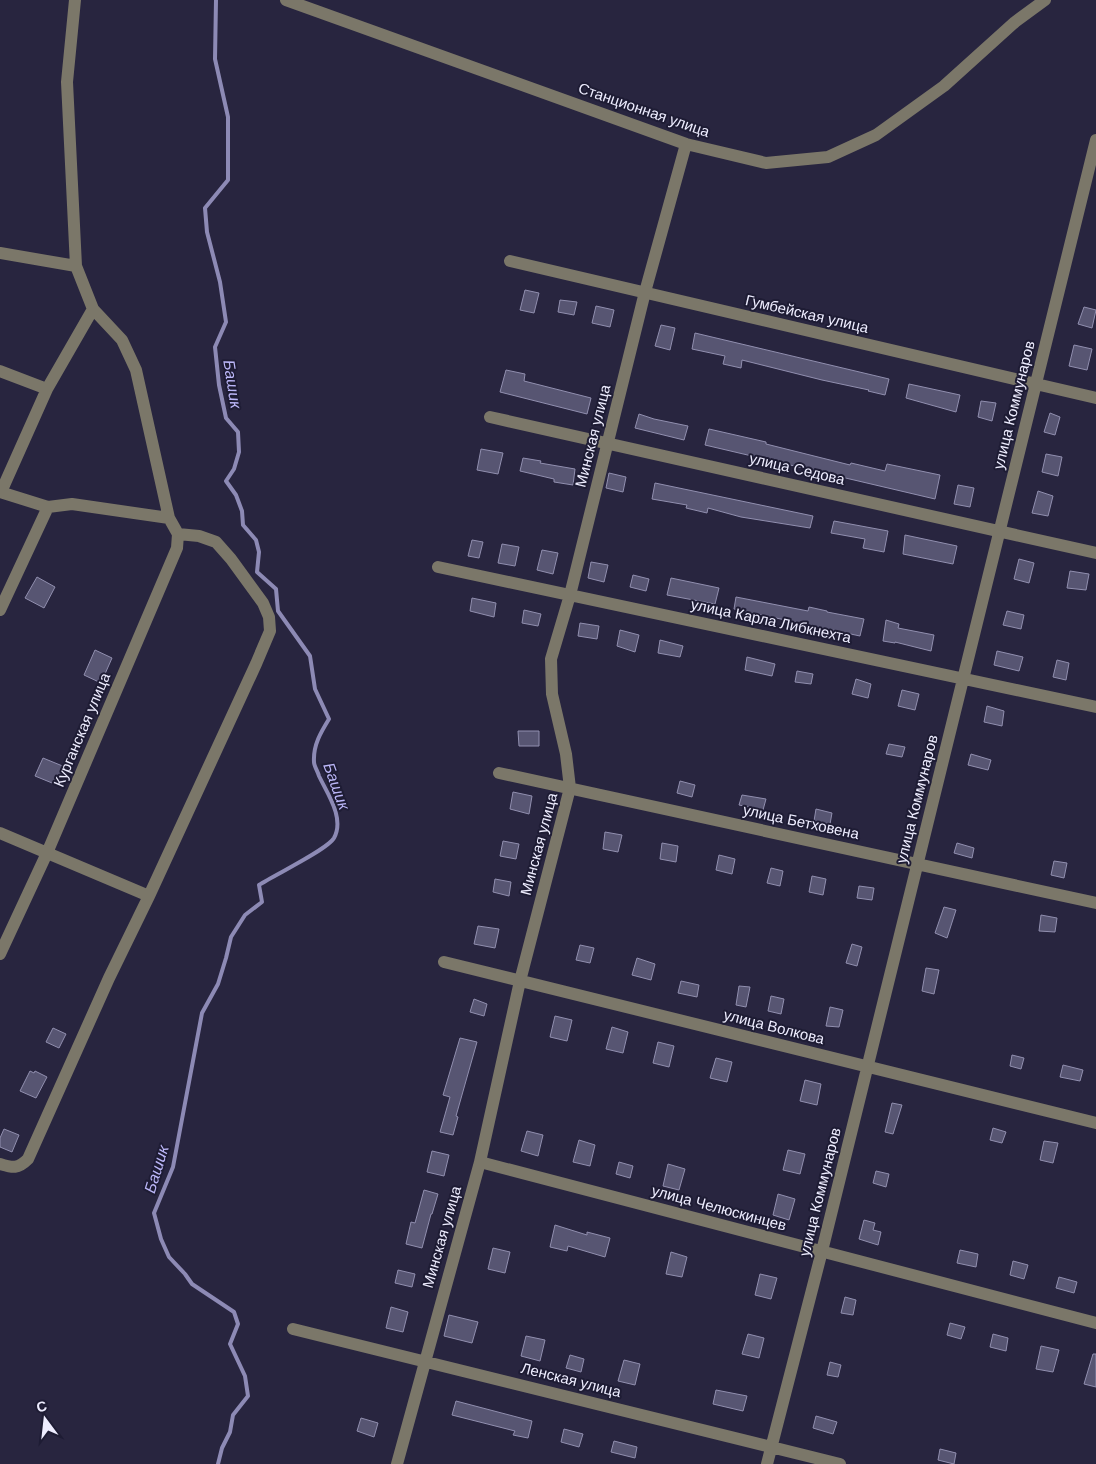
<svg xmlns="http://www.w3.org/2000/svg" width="1096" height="1464" font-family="'DM Sans',sans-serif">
<rect width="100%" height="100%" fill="#28253f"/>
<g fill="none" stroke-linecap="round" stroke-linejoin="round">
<!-- stream -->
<path stroke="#8d8ab5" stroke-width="4" d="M216 0 215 59 228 117V180L205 208 207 232 220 282 226 322 215 347 219 385 226 418 238 432 239 452 234 469 226 481 236 495 242 511 243 525 256 540 259 552 257 572 276 589 278 611 310 656 315 689 329 719C321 732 313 745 314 762 314 766 318 772 319 776 327 793 345 818 334 838 327 850 274 875 259 885L262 902 245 915 231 937 226 958 218 984 202 1013 173 1167 154 1213 161 1239 169 1257 185 1274 192 1284 234 1312 238 1324 230 1344 245 1376 248 1396 233 1415 230 1432 222 1448 218 1464"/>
</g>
<!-- building -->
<path fill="#575572" stroke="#918faf" d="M525 290 539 293 534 313 520 310Z
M560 300 577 302 574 315 558 312Z
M596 306 614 310 610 327 592 323Z
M1084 307 1096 310 1092 328 1078 324Z
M661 325 675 328 670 350 655 346Z
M695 333 889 379 885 395 868 391 869 390 822 380 742 360 741 368 723 364 725 356 692 349Z
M1074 345 1092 349 1087 370 1069 366Z
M506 370 525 374 524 381 591 398 587 414 500 392Z
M909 384 960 395 956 412 906 398Z
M981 401 996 403 992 421 978 417Z
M1050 413 1060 417 1055 435 1044 432Z
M639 414 654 419 688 426 684 440 635 428Z
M709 429 766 442V444L850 465 851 463 885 471 887 464 940 475 935 499 705 445Z
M481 449 503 453 498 474 477 470Z
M1046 454 1062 457 1058 476 1042 472Z
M523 458 541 461 540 463 575 469 573 485 554 482V479L520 471Z
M609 473 626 477 623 492 606 488Z
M655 483 813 516 810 528 741 517 708 508 707 513 686 508 687 505 652 499Z
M958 485 974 488 970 507 954 504Z
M1038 491 1053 496 1048 516 1032 513Z
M834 521 888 531 884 552 863 548 865 539 831 533Z
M905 535 957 546 953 564 903 554Z
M472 540 483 542 479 558 468 556Z
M502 544 519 547 515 566 498 563Z
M542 550 558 553 553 574 537 570Z
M1019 559 1034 563 1029 583 1014 579Z
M591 562 608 565 604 582 588 578Z
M1070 571 1089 574 1086 590 1067 588Z
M633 575 649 579 646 591 630 587Z
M37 577 55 587 44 608 25 598Z
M671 578 719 588 715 604 667 595Z
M736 597 808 611 809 607 827 611V612L864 619 860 636 734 609Z
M472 598 496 603 494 617 470 611Z
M524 610 541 614 538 626 522 623Z
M1007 611 1024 615 1021 629 1003 625Z
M886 620 899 624 898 628 934 635 931 651 895 642V643L883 641Z
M580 623 599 626 597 639 578 636Z
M620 630 639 635 635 652 617 646Z
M660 640 683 646 680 657 658 653Z
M95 650 112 658 101 683 84 675Z
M997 651 1023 657 1019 671 994 665Z
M747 657 775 664 772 676 745 670Z
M1057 660 1069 663 1066 680 1053 677Z
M797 671 813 674 811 684 795 682Z
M856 679 871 684 868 698 852 694Z
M902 690 919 694 915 710 898 706Z
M987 706 1004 711 1002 726 984 722Z
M518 731H539V746H519Z
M889 744 905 747 902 757 886 754Z
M971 754 991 760 988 770 968 765Z
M43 758 65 767 57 785 35 776Z
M680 781 695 785 692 797 677 793Z
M513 792 532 796 529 814 510 809Z
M742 795 766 799 763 810 739 805Z
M816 809 832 813 830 824 814 821Z
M605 832 622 835 618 852 603 849Z
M503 841 519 844 516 859 500 856Z
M662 843 678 846 676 862 660 859Z
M957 843 974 848 972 858 954 853Z
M719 855 735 859 732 874 716 870Z
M1054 861 1067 863 1064 878 1051 875Z
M771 868 783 871 780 886 767 883Z
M812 876 826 879 823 895 809 892Z
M495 879 511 882 509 896 493 892Z
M859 886 874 888 872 900 857 898Z
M944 907 956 910 947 938 935 933Z
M1041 915 1057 918 1055 932 1039 931Z
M478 926 499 929 495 948 474 944Z
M852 944 862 947 857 966 846 963Z
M580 945 594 948 590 963 576 960Z
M637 958 655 964 651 980 632 975Z
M926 968 939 970 934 994 922 991Z
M681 981 699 985 697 997 678 993Z
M739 986 750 987 746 1007 736 1005Z
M771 996 784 999 781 1014 768 1011Z
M474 999 487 1004 484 1016 470 1012Z
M830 1007 843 1010 839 1027 826 1026Z
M555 1016 572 1020 567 1041 550 1037Z
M612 1027 628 1032 623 1053 606 1049Z
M53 1028 66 1034 59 1048 46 1042Z
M460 1038 477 1042 456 1116 458 1117 453 1135 440 1132 450 1097 443 1095Z
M658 1042 674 1046 669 1067 653 1063Z
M1012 1055 1024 1058 1021 1069 1010 1066Z
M716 1058 732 1062 727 1082 710 1078Z
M1063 1065 1083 1070 1080 1081 1060 1077Z
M30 1071 34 1073 35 1071 47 1077 36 1098 20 1091Z
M805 1080 821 1084 817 1105 800 1101Z
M892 1103 902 1105 893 1134 885 1132Z
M993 1128 1006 1132 1002 1143 990 1140Z
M4 1129 19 1135 12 1152 0 1147V1138Z
M527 1131 543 1135 538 1156 521 1151Z
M579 1140 595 1145 590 1166 573 1162Z
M1044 1141 1058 1143 1053 1163 1040 1160Z
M788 1150 805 1154 800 1174 783 1170Z
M432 1151 449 1155 444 1176 427 1172Z
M619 1162 633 1166 630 1178 616 1174Z
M668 1164 685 1169 679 1190 663 1186Z
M876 1171 889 1174 886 1187 873 1183Z
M424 1190 438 1194 432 1214H431L422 1248 406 1244 411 1222 415 1223Z
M778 1194 795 1199 789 1220 773 1215Z
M864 1220 875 1223 873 1230 881 1232 878 1245 859 1239Z
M555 1225 587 1235V1232L610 1238 605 1257 568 1246 567 1251 550 1247Z
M493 1248 510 1252 505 1273 488 1269Z
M960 1250 978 1254 976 1267 957 1263Z
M671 1252 687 1257 682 1277 666 1274Z
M1013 1261 1028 1265 1024 1279 1010 1275Z
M398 1270 415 1274 412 1287 395 1283Z
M760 1274 777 1278 771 1299 755 1295Z
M1059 1277 1077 1282 1074 1293 1056 1288Z
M845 1297 856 1300 853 1315 841 1313Z
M391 1307 408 1312 403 1332 386 1328Z
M449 1315 478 1322 472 1343 444 1336Z
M950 1323 965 1327 961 1339 947 1335Z
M748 1334 764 1338 759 1358 742 1354Z
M993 1334 1008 1338 1006 1351 990 1347Z
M526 1336 545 1340 540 1361 521 1356Z
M1041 1346 1059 1350 1053 1372 1036 1369Z
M1093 1354H1096V1387L1084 1384Z
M570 1355 584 1359 581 1372 566 1368Z
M624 1360 640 1364 635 1385 618 1381Z
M830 1362 841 1365 838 1377 827 1375Z
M716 1390 747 1396 743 1411 713 1404Z
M456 1401 532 1421 528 1438 513 1435 515 1431 452 1415Z
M816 1416 837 1422 833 1434 813 1428Z
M361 1418 378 1423 374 1437 357 1431Z
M564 1429 583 1434 579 1447 561 1442Z
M614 1441 637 1447 635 1458 611 1452Z
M940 1449 956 1453 954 1464 938 1460Z"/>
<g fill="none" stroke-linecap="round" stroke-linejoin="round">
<!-- minor -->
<path stroke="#7b7769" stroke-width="12" d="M286 0 686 144 766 163 828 157 876 135 944 86 1015 22 1045 0
M0 253 76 266
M510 261 1096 398
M0 371 47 389 93 309
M490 417 1096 553
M0 492 48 507 72 504 169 518
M1 492 47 389
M438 567 1096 707
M0 610 48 507
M499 773 1096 903
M0 833 149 896
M0 954 47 853 177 548 178 534 169 518 136 370 122 340 93 309 76 266 67 82 75 0
M444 962 1096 1123
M480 1162 1096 1323
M0 1164C13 1168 18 1169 28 1159L109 978 149 896 256 664 270 631 269 617 263 603 231 559 216 542 199 536 178 534
M293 1329 840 1464
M397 1464 480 1162 520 981 570 788 566 754 552 694 551 659 570 595 645 292 686 144
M767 1464 822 1251 1096 140"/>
</g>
<g text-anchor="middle" stroke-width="4" stroke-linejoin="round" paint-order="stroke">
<!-- street labels -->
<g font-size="15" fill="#eeedff" stroke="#1e1c34">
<text transform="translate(644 110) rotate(19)" y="5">Станционная улица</text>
<text transform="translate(807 314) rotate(13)" y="5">Гумбейская улица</text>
<text transform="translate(1014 405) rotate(-76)" y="5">улица Коммунаров</text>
<text transform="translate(593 436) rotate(-76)" y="5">Минская улица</text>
<text transform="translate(797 469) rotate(13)" y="5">улица Седова</text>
<text transform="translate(771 621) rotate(12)" y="5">улица Карла Либкнехта</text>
<text transform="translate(82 730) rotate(-67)" y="5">Курганская улица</text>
<text transform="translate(917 799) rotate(-76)" y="5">улица Коммунаров</text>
<text transform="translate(801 822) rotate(12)" y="5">улица Бетховена</text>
<text transform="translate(539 844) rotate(-75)" y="5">Минская улица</text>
<text transform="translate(774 1027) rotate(14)" y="5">улица Волкова</text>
<text transform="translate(820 1192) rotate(-76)" y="5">улица Коммунаров</text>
<text transform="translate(719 1208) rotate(15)" y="5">улица Челюскинцев</text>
<text transform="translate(442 1237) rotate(-74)" y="5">Минская улица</text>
<text transform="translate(571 1380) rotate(14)" y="5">Ленская улица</text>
</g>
<!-- water labels -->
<g font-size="16" font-style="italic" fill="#bbb6f7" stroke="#1e1c34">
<text transform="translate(233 384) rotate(81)" y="6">Башик</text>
<text transform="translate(337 786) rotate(70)" y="6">Башик</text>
<text transform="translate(156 1169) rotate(-73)" y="6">Башик</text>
</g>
</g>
<!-- north arrow -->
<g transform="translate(45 1419) rotate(345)" stroke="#1e1c34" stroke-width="4" paint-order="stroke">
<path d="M0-4L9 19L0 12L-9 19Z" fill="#eeedff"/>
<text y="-8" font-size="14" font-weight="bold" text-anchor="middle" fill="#eeedff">С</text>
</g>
</svg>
